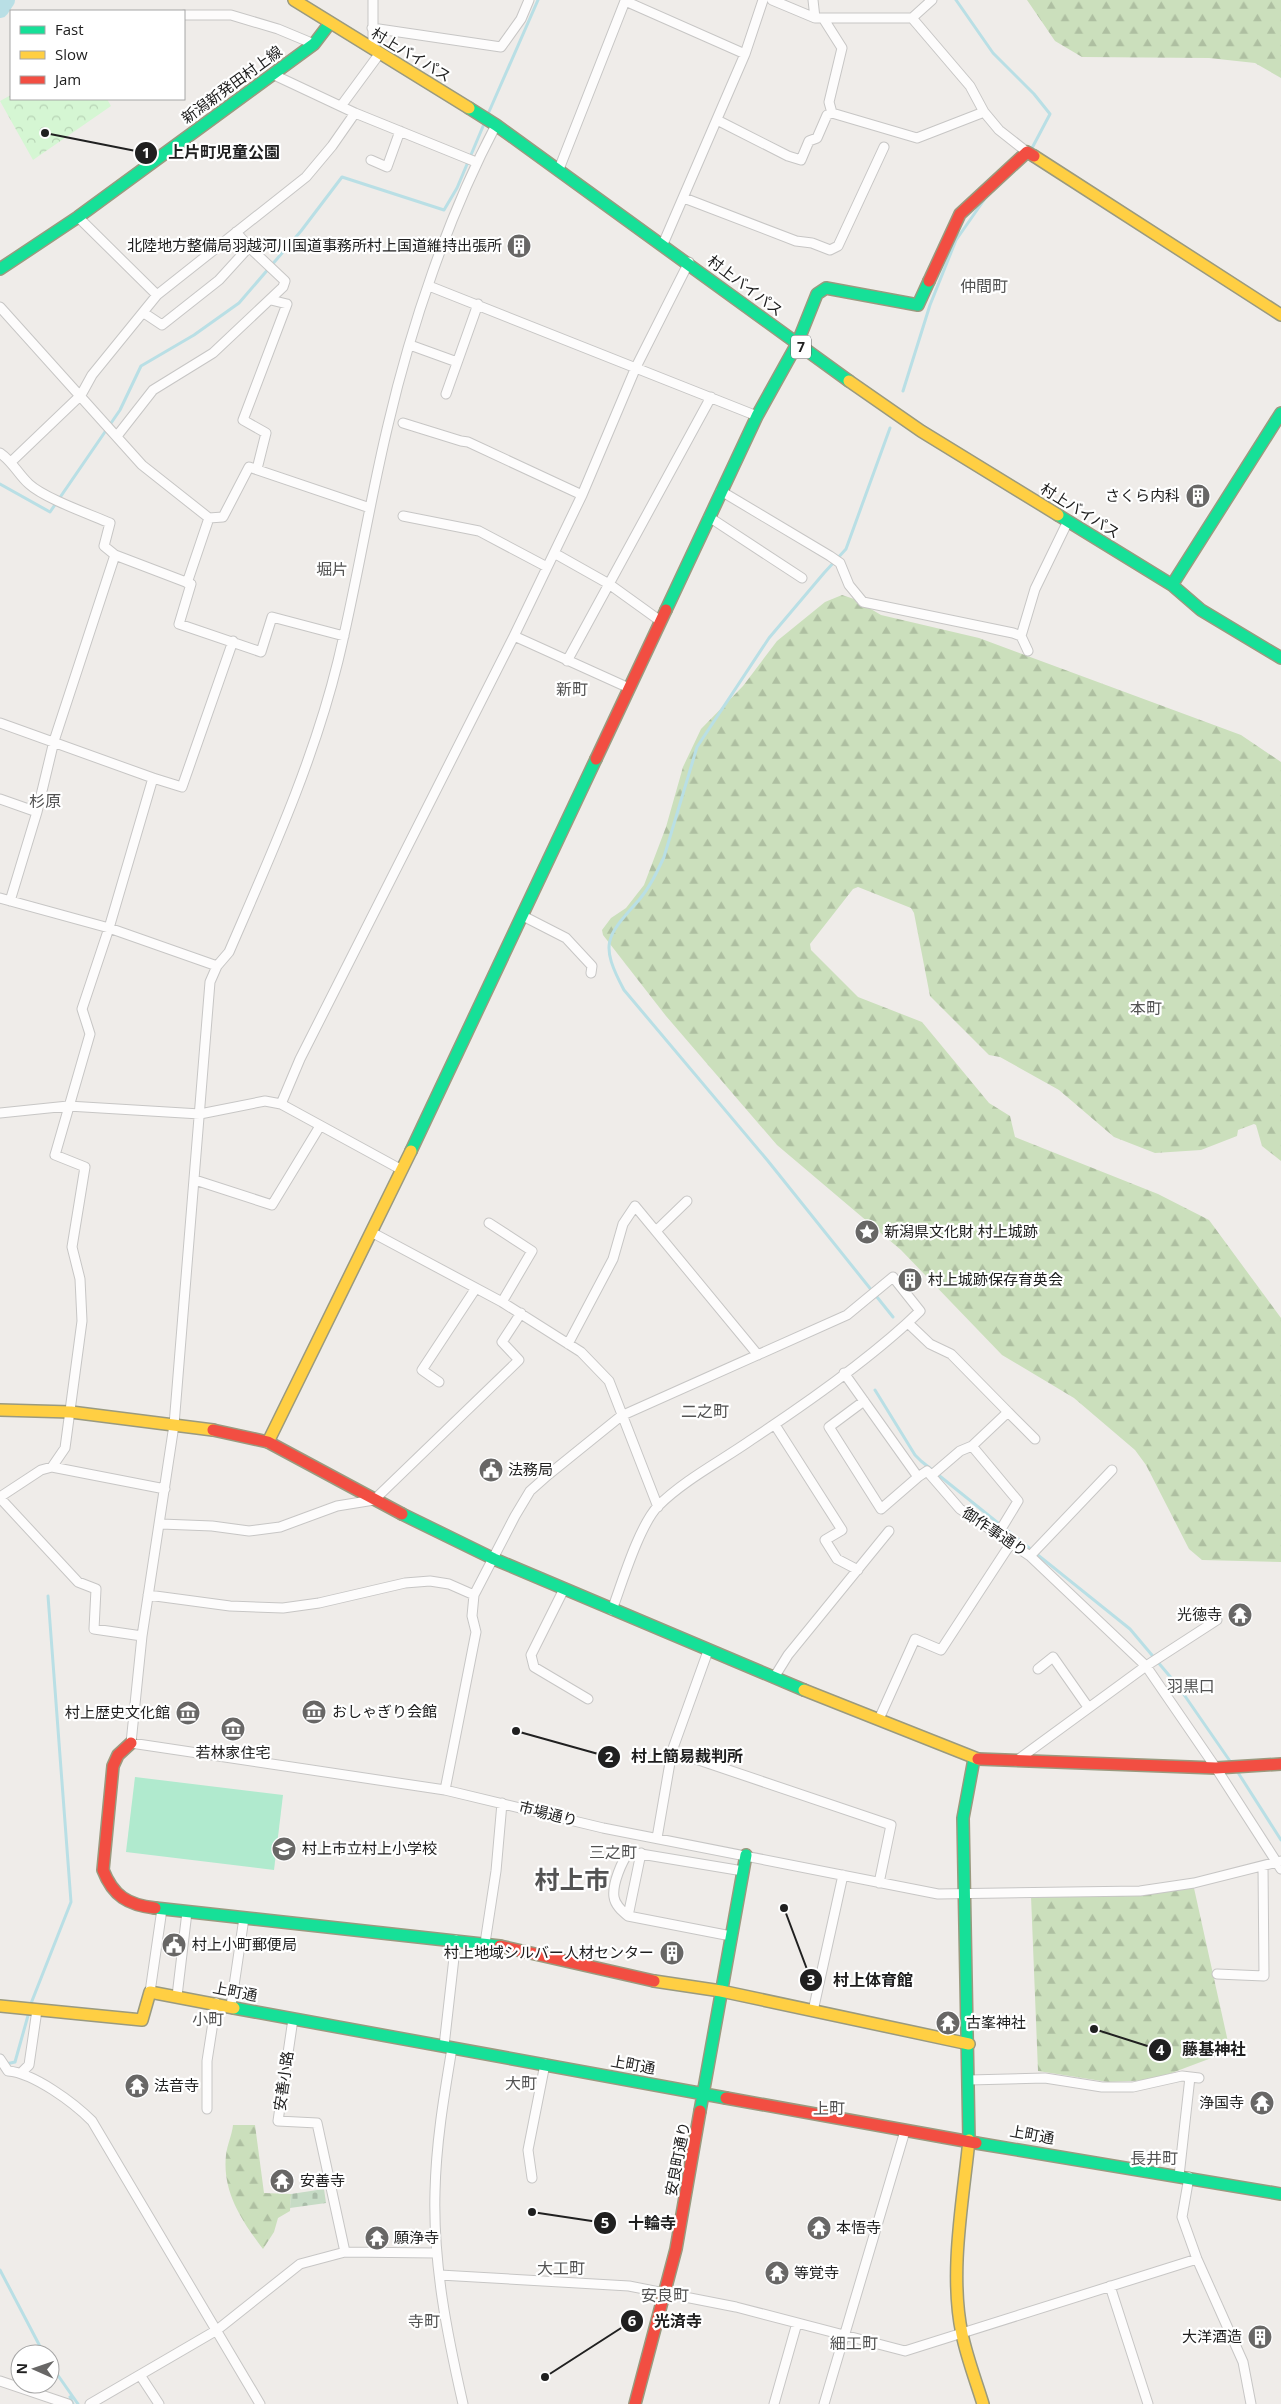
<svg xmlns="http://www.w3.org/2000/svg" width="1281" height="2404" font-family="'Open Sans','Noto Sans JP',sans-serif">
<defs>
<pattern id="forest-firs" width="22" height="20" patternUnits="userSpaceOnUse" patternTransform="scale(1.25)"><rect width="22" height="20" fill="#cbdfbc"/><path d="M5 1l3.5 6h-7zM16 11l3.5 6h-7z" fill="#aebfa1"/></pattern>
<pattern id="cemetery-stones" width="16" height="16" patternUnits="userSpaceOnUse" patternTransform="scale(1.25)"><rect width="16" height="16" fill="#c6dbc5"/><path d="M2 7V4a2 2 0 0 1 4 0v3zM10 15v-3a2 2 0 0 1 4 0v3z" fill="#aabca9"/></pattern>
<pattern id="park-crowns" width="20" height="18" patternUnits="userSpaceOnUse" patternTransform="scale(1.25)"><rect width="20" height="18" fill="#d5f6d3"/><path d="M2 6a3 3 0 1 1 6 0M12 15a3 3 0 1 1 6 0" fill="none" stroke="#b7d3b5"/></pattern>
</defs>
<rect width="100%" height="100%" fill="#efece9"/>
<!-- forest -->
<path fill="url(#forest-firs)" d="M1027 0H1281V78L1255 63 1209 58 1082 57 1055 41Z
M842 595 854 599 881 615 979 638 1241 735 1281 762V1161L1262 1146 1256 1125 1254 1124 1238 1130 1237 1136 1201 1150 1155 1153 1114 1137 1059 1090 1000 1057 989 1055 930 996 914 913 911 908 858 887 853 889 810 944 811 950 858 997 922 1022 989 1103 1010 1116 1015 1137 1158 1194 1209 1220 1281 1318V1562L1202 1560 1189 1549 1146 1465 1135 1450 1074 1398 1002 1355 901 1250 777 1145 666 1016 603 935 602 930 611 918 626 908 644 885 666 827 683 767 701 729 743 686 777 641 825 602Z
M1192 1879 1230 2051 1153 2080 1108 2082 1038 2071 1031 1896 1114 1894Z
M233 2125H255L264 2193 291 2194 290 2211 278 2218 274 2232 263 2249C242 2221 222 2192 226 2155 227 2145 232 2135 233 2125Z"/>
<!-- cemetery -->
<path fill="url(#cemetery-stones)" d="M324 2189 326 2203 290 2208 291 2194Z"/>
<!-- park -->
<path fill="url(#park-crowns)" d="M11 95V99H107L111 106 33 160 0 101Z"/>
<!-- pitch -->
<path fill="#b0eace" d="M135 1777 283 1795 274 1870 126 1852Z"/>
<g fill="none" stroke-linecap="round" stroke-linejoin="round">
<!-- stream -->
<path stroke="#b9dfe5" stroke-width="3" d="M956 0 993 53 1034 94 1050 114 1031 150
M488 114 538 0
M903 391 930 305 956 240 984 200
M890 428 846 549 824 573 769 638 697 747 664 857C657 872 650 887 639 900 606 937 599 943 624 990L768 1161 893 1317
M0 484 50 512 120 410 141 366 194 335 239 303 301 231 342 177 444 210 457 188 484 124
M875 1390 915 1455 921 1461 1130 1629 1178 1686 1232 1764
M1237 1771 1281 1840
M30 2006 71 1902 48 1596
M6 2064 15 2062 29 2012
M0 2270 44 2354
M50 2364 78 2404
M70 2397 73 2404"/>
<!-- river -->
<path stroke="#b9dfe5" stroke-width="18" d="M0 9 6 0"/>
<defs>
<path id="street" d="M772 0 815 18
M813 0 815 18H912L932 0
M184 15H231L278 29 314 44
M823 18 842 48 829 102 832 113 917 138 984 112
M912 18 970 86 984 112 999 130 1027 152
M372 28 501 47 521 19 529 0
M373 49V0
M272 74 355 113 476 162
M341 106 380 53
M717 120 788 156 801 160 809 141 817 138 827 115 832 113
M496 125C448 216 411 326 388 425 369 504 357 583 338 661 313 763 270 857 229 952L217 966 210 982 174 1425 142 1636 131 1743 445 1790 603 1828 938 1894 1140 1891 1194 1883 1281 1861
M371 160 387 167 400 131
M559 169 625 1 745 54
M684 198 796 241 812 243 830 250 838 246 884 147
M78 217 157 295
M663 244 745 54 763 0
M429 286 757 416
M0 307 142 465 209 518 223 517 249 467 370 508
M144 313 162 325 219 280 249 247
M410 345 457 362
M446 394 478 304
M403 423 461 441 468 442 582 495
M117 436 153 390 213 353 283 287 285 281 249 247 236 232
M0 453C13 462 18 474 29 484 44 498 89 514 110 523L104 546 115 555 54 741 37 812 10 901
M12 461 81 395 92 375 157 295 306 177 332 146 355 113
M257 469 266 433 243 420 287 304 271 300
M721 491 830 556 840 563 849 585 863 602 1013 633 1021 636 1028 651
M403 516 479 531 547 567
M709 517 802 578
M554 553 609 584 659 620
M115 555 191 584 179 624 261 652 272 617 344 636
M187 583 209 518
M514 636 629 688
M1021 636 1035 589 1068 521
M567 661 711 397
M0 723 153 778 109 928 82 1009 90 1034 55 1155 85 1167 72 1247 80 1279 82 1321 65 1448 52 1467
M153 778 182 787 233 641
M0 799 37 812
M0 898 109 928 217 966
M523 916 566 938 592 966 591 973
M281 1104 300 1059 514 636 582 495 636 367 689 262
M0 1113 68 1106 200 1114 265 1101 281 1104 402 1170
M195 1180 272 1205 320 1126
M489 1223 532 1251 502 1302
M657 1230 687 1201
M373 1233 502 1302 581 1352 609 1381 658 1507
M908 1323 930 1344 951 1354 1008 1412 972 1446 1018 1501 998 1534
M568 1344 613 1259 623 1224 635 1206 758 1355
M844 1373 918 1477 927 1471 960 1509 1030 1556 1146 1666 1216 1768 1281 1869
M439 1382 422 1370 476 1288
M864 1401 829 1427 881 1509 918 1477
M1008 1412 1035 1439
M775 1425 842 1530 825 1540 837 1559 858 1570
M932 1475 960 1451 972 1446
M0 1497 41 1470 52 1467 165 1489
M0 1498 78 1582 96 1589 94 1629 142 1636
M161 1524 212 1526 249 1531 280 1527 337 1506 374 1500 519 1360 502 1342 521 1313
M1030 1556 1112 1470
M564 1589 531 1655 534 1667 588 1699
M148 1595 230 1606 283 1608 319 1603 405 1583 430 1581 449 1584 474 1595
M1038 1669 1053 1657 1088 1707
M775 1676 788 1655 889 1531
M879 1719 915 1639 941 1650 1011 1543
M672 1751 891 1825 879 1883
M1016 1761 1146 1666 1217 1620
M445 1790 476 1632 472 1616 474 1595 515 1516 530 1491 548 1475 621 1416 847 1315 893 1277 920 1311C873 1357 807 1403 751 1440 721 1461 684 1480 658 1506 639 1526 622 1583 612 1610
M657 1838 672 1751 708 1651
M628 1916 641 1853
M731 1936 628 1916C622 1911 615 1905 614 1897 612 1884 622 1861 629 1852L743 1871
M485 1943 496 1871 502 1803
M1217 1974 1264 1976 1263 1866
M150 1992 162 1909
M177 1996 187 1912
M231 2006 244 1918
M813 2011 843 1875
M293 2019 278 2121 317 2123 345 2252 436 2253
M444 2046 456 1940
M452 2048C444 2096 436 2143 435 2192 433 2264 447 2334 463 2404
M0 2059 8 2071C34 2073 74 2103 92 2121L260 2404
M22 2072 29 2065 37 2010
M969 2080 1045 2078 1102 2087H1133L1182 2076 1199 2078
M207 2109V2061L216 2003
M1179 2176 1190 2077
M1189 2177 1182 2217 1197 2259 1243 2362 1251 2404
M532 2178 528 2150 545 2064
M440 2275 629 2286 736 2307 905 2351 1197 2259
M1110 2286 1148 2404
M140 2375 159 2404
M0 2381 68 2404
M90 2404 217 2330 300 2264 345 2252
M774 2404 797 2323
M824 2404 905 2131"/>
<path id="fast" d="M469 108 496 125 849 381
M0 269 78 217 314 44 330 23
M1058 515 1172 585 1201 610 1281 658
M1172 585 1281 413
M666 610 757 416 797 344 817 294 826 288 918 305 929 281
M411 1151 596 759
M402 1514 494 1559 804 1690
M155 1908 500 1946
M234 2008 726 2098
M700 2111 746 1855
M969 2140 963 1818 974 1759
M976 2143 1281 2194"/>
<path id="slow" d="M294 0 469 108
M1034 156 1281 315
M849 381 921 431 1058 515
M0 1410 71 1412 213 1430
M268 1442 411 1151
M804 1690 978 1759
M654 1981 721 1991 969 2044
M0 2006 142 2020 150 1992 234 2008
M969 2140C963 2201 949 2273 962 2334 967 2358 976 2381 983 2404"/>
<path id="jam" d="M929 281 960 214 1027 152 1034 156
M596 759 666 610
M213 1430 268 1442 402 1514
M131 1743 118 1755 113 1766 103 1870C113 1896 128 1905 155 1908
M978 1759 1216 1768 1281 1764
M500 1946 654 1981
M726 2098 976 2143
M635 2404 676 2249 700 2111"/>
</defs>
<!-- street casing -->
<use href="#street" stroke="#c7c6c5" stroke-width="11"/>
<!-- fast casing -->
<use href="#fast" stroke="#9a9a7f" stroke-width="14"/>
<!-- slow casing -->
<use href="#slow" stroke="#9a9a7f" stroke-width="14"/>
<!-- jam casing -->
<use href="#jam" stroke="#9a9a7f" stroke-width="14"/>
<!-- street -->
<use href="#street" stroke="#fdfcfc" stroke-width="9"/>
<!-- fast -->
<use href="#fast" stroke="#16e098" stroke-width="11"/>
<!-- slow -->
<use href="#slow" stroke="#ffcf43" stroke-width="11"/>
<!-- jam -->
<use href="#jam" stroke="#f24e42" stroke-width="11"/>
</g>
<!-- icons -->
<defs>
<symbol id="building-disc" viewBox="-11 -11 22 22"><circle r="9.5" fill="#686766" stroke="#fff"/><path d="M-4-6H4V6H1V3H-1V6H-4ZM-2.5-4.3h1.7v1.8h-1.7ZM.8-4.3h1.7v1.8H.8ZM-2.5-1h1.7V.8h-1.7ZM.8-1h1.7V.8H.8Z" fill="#fff"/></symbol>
<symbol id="sight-disc" viewBox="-11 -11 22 22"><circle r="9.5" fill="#686766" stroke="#fff"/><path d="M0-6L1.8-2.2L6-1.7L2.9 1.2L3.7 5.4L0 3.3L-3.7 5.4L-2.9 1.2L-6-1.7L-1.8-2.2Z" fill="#fff"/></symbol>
<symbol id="civic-disc" viewBox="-11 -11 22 22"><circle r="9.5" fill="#686766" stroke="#fff"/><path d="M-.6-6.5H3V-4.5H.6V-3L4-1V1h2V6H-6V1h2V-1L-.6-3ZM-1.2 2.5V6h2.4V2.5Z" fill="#fff"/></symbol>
<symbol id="temple-disc" viewBox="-11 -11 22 22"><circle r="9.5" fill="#686766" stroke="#fff"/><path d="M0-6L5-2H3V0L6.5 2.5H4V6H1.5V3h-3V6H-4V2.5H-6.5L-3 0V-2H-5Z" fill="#fff"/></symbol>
<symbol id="museum-disc" viewBox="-11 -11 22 22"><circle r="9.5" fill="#686766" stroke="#fff"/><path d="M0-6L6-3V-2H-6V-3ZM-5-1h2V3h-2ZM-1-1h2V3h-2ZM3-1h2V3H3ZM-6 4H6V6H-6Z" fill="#fff"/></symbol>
<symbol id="school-disc" viewBox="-11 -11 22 22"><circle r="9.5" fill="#686766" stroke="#fff"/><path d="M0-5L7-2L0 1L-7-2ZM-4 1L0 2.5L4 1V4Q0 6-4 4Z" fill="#fff"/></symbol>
</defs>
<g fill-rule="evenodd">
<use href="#building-disc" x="505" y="232" width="28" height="28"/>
<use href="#building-disc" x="1184" y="482" width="28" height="28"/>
<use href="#sight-disc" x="853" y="1218" width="28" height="28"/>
<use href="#building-disc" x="896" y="1266" width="28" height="28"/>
<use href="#civic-disc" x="477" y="1456" width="28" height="28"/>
<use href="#temple-disc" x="1226" y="1601" width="28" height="28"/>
<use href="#museum-disc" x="300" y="1698" width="28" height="28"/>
<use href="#museum-disc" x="174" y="1699" width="28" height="28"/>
<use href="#museum-disc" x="219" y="1715" width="28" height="28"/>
<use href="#school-disc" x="270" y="1835" width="28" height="28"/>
<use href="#civic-disc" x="160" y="1931" width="28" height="28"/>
<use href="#building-disc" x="658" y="1939" width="28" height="28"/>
<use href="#temple-disc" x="934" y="2009" width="28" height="28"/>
<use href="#temple-disc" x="123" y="2072" width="28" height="28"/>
<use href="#temple-disc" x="1248" y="2089" width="28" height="28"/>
<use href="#temple-disc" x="268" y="2167" width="28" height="28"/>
<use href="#temple-disc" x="805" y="2214" width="28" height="28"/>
<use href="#temple-disc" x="363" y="2224" width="28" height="28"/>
<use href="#temple-disc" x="763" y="2259" width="28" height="28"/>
<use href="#building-disc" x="1246" y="2323" width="28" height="28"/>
</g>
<g text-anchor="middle" stroke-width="4.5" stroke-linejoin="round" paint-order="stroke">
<!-- shield labels -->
<rect fill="#fff" stroke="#636363" stroke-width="1" x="791" y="335.5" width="20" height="23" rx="4"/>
<g font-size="14" font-weight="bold" fill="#202020">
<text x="801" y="352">7</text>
</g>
<!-- street labels -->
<g font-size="15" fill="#202020" stroke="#fff">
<text transform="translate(411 55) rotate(31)" y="5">村上バイパス</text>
<text transform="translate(232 85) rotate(-36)" y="5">新潟新発田村上線</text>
<text transform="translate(745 286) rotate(37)" y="5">村上バイパス</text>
<text transform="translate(1080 511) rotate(32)" y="5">村上バイパス</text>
<text transform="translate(995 1532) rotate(34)" y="5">御作事通り</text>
<text transform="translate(548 1814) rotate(14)" y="5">市場通り</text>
<text transform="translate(235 1992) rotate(11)" y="5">上町通</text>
<text transform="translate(633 2065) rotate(10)" y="5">上町通</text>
<text transform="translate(284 2081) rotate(-82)" y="5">安善小路</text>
<text transform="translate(1032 2135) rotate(10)" y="5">上町通</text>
<text transform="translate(678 2159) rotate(-79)" y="5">安良町通り</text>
</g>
<!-- poi labels -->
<g font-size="15" fill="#202020" stroke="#fff" text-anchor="start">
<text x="502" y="251" text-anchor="end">北陸地方整備局羽越河川国道事務所村上国道維持出張所</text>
<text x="1180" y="501" text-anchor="end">さくら内科</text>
<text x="884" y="1237">新潟県文化財 村上城跡</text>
<text x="928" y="1285">村上城跡保存育英会</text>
<text x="508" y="1475">法務局</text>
<text x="1222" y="1620" text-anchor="end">光徳寺</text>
<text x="332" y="1717">おしゃぎり会館</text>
<text x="170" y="1718" text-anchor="end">村上歴史文化館</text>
<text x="233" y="1758" text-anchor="middle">若林家住宅</text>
<text x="302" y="1854">村上市立村上小学校</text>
<text x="192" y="1950">村上小町郵便局</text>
<text x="654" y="1958" text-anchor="end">村上地域シルバー人材センター</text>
<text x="966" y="2028">古峯神社</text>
<text x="154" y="2091">法音寺</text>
<text x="1244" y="2108" text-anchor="end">浄国寺</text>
<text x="300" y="2186">安善寺</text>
<text x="836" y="2233">本悟寺</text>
<text x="394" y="2243">願浄寺</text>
<text x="794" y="2278">等覚寺</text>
<text x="1242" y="2342" text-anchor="end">大洋酒造</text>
</g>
<!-- neighbourhood labels -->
<g font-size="16" fill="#535353" stroke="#fff">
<text x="984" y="292">仲間町</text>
<text x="332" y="575">堀片</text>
<text x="572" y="695">新町</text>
<text x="45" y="807">杉原</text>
<text x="1146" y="1014">本町</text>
<text x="705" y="1417">二之町</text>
<text x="1191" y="1692">羽黒口</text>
<text x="613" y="1858">三之町</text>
<text x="208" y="2025">小町</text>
<text x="521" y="2089">大町</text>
<text x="829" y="2114">上町</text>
<text x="1154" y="2164">長井町</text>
<text x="561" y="2274">大工町</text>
<text x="665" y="2301">安良町</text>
<text x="424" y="2327">寺町</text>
<text x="854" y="2349">細工町</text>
</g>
<!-- town labels -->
<g font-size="25" font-weight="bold" fill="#535353" stroke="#fff">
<text x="572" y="1889">村上市</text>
</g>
</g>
<!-- callouts -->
<path fill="none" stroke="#202020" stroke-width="2" d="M45 133L146 153M516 1731L609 1757M784 1908L811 1980M1094 2029L1160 2050M532 2212L605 2223M545 2377L632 2321"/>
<g fill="#202020" stroke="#fff" stroke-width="2">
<circle cx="45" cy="133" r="5"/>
<circle cx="516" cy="1731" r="5"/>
<circle cx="784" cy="1908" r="5"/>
<circle cx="1094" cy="2029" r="5"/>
<circle cx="532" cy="2212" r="5"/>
<circle cx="545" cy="2377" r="5"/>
<circle cx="146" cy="153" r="12"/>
<circle cx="609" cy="1757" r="12"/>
<circle cx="811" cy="1980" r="12"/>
<circle cx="1160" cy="2050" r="12"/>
<circle cx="605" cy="2223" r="12"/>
<circle cx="632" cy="2321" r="12"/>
</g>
<g font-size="15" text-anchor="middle" font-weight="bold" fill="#fff">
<text x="146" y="158">1</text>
<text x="609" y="1762">2</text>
<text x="811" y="1985">3</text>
<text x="1160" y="2055">4</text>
<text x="605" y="2228">5</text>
<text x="632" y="2326">6</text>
</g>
<g font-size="16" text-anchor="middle" font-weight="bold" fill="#202020" stroke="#fff" stroke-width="4.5" stroke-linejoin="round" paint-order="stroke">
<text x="224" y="158">上片町児童公園</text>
<text x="687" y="1762">村上簡易裁判所</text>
<text x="873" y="1986">村上体育館</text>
<text x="1214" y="2055">藤基神社</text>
<text x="652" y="2229">十輪寺</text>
<text x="678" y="2327">光済寺</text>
</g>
<!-- legend -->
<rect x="10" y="10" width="175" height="90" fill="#ffffff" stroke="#a6a6a6"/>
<rect x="20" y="26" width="25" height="8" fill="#16e098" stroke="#a6a6a6"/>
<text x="55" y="35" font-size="15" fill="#202020">Fast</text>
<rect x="20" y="51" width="25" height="8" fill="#ffcf43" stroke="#a6a6a6"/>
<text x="55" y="60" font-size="15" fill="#202020">Slow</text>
<rect x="20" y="76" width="25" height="8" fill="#f24e42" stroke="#a6a6a6"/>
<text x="55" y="85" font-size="15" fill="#202020">Jam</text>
<!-- north arrow -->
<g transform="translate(35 2369) rotate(272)"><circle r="24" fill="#ffffff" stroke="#a6a6a6"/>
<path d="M0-4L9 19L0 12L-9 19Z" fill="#686766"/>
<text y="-8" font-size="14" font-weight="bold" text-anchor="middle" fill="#202020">N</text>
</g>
</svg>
